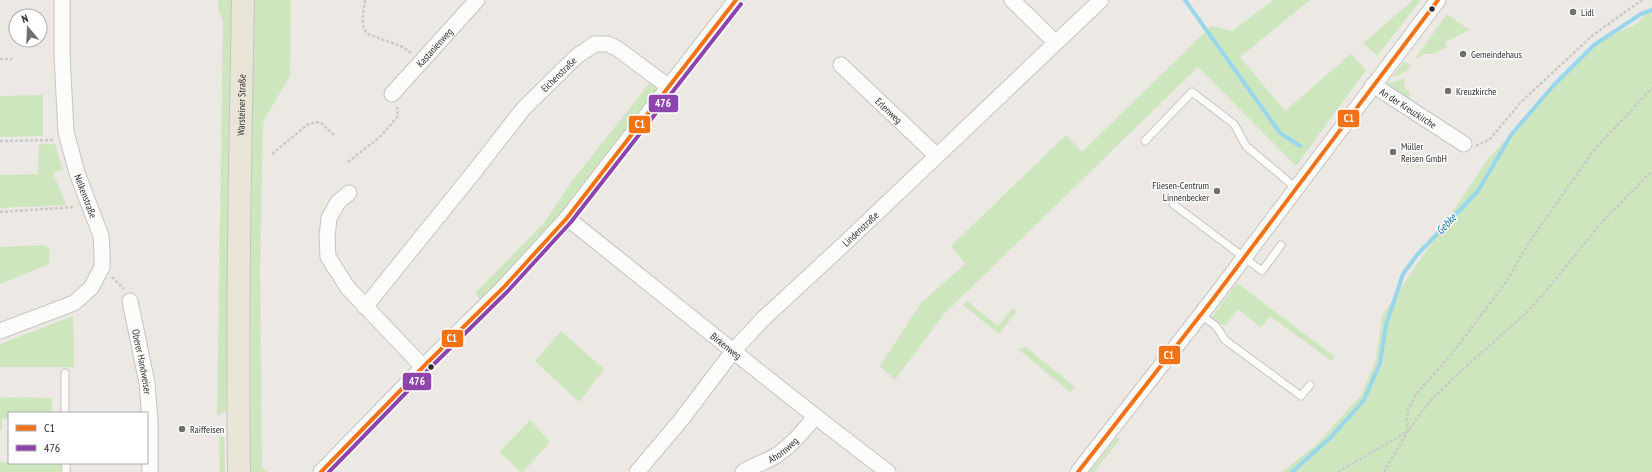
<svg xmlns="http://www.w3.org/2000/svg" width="1652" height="472" font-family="'PT Sans Narrow',sans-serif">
<rect width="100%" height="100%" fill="#ece8e4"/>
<!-- green -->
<path fill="#cee6be" d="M218 0H232L230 224 226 411 217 416 223 21 218 8Z
M254 0H291L290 76 263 122 260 271 262 468 267 472H248L249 269Z
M1273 0H1310L1240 57 1285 111 1413 0H1421L1377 56 1364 43 1351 54 1366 70 1296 166 1198 67 944 314 895 380 880 366 921 303 965 264 951 246 1066 135 1082 152 1211 26 1232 31Z
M1652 6V472H1282L1316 445 1361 395 1376 360 1382 316 1488 159 1594 43 1638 23Z
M1447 14 1470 30 1445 42 1447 47 1433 54H1424L1418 58 1416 57Z
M1404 61 1411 66 1407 71 1394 77 1393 76Z
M1404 78 1405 90H1409L1411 106 1384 88 1389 82 1393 83Z
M652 80 663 88 562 218 482 302 475 293 544 223 572 181Z
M43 95V136L0 137V96Z
M39 144H55L63 170 53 173 66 205 0 208V175L38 174Z
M43 245 50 249 49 264 0 284V247Z
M1237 283 1335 357 1331 361 1270 316 1261 328 1238 309 1225 326 1212 317Z
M967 301 998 326 1013 308 1017 311 999 334 963 305Z
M73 316 74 367H0V344Z
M561 331 604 369 579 402 535 361Z
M1026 347 1075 387 1070 392 1018 349Z
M0 397 52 398V413H9V419H2V430H0Z
M530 420 550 442 523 472H521L499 452Z
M219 437H224L225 472H220Z
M1117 437 1120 439 1094 472H1089Z
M0 462 61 463V472H0Z"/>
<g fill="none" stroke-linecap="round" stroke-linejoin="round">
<!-- stream -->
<path stroke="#99d6ec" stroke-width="4" d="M1185 0 1280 133 1300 146
M1292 472 1330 438 1364 400 1380 363 1386 325 1403 274 1417 255 1478 191 1511 135 1553 86 1594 45 1641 14 1652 10"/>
<defs>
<path id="service" d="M1145 141 1192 92 1234 124 1246 146 1296 188
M1173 204 1262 271 1281 245
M1201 315 1216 326 1225 340 1301 396 1310 385
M65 373V413
M66 463V472"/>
<g id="minor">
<path d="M1012 0 1055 42"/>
<path id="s1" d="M841 65 936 155"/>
<path id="s2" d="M1373 85 1464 144"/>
<path id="s3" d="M392 94 477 0"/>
<path d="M349 193 338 202 329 218 327 237 328 257 348 288 423 367"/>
<path id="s4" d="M567 218C674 303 779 390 888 472"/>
<path id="s5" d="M130 301 147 383 150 420V472"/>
<path id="s6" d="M365 307 474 172 524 108 577 56 595 44H608L618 49 669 87"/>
<path d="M0 331 74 303 91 288 102 267V250L101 236 77 173 66 132 62 55V0"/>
<path d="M321 472 427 363 504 287 567 218 736 0"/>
<path id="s7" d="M637 472 681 420 734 350 764 318 843 245 1101 0"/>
<path id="s8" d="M743 472C754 465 766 462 777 455 792 445 803 431 815 417"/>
<path d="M1078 472 1213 299 1438 0"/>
</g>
<g id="primary">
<path id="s9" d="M239 472C237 315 240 157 243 0"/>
</g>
</defs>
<!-- service casing -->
<use href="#service" stroke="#c5c4c5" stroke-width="9"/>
<!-- minor casing -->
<use href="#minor" stroke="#c5c4c5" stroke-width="17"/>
<!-- primary casing -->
<use href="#primary" stroke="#c6c5c4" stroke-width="24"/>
<!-- path -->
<path stroke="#c9c9c8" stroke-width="2.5" stroke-dasharray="3 2" stroke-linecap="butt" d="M365 0C364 11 359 26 368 34L403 47 411 53
M0 59H12
M0 141 55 140
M1476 146 1490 139 1521 102 1593 35 1642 0
M272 154 307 125 316 122 321 123 334 135
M348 162 380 137 398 116 397 107
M0 212 75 207
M112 277 124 289
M1408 431 1407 419 1408 410 1416 394 1451 355 1506 282 1528 244 1594 150 1652 88
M1338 472 1408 431
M1384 472 1408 431 1429 402 1461 371 1525 314 1546 291 1602 222 1652 171"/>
<!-- service -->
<use href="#service" stroke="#fcfcfb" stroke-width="7"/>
<!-- minor -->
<use href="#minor" stroke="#fcfcfb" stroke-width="15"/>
<!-- primary -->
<use href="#primary" stroke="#e8e4d6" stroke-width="22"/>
<defs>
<path id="bus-1" d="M321 472 427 363 504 287 567 218 736 0
M1078 472 1213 299 1438 0"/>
<path id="bus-2" d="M329 472 431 367 508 291 571 222 741 4"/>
</defs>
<!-- bus-1 casing -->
<use href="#bus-1" stroke="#fff" stroke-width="7"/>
<!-- bus-2 casing -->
<use href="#bus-2" stroke="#fff" stroke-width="7"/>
<!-- bus-1 -->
<use href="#bus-1" stroke="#f47216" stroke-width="4"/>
<!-- bus-2 -->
<use href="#bus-2" stroke="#8e44ad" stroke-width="4"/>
</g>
<!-- markers -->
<g fill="#2e2e2e" stroke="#fff" stroke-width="1.5">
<circle cx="1432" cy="9" r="3.5"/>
<circle cx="431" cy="367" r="3.5"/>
</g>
<g fill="#706f6e" stroke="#fff" stroke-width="1.5">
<circle cx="1573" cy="12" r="4"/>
<circle cx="1463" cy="54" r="4"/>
<circle cx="1448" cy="91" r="4"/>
<circle cx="1393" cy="152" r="4"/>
<circle cx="1217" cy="191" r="4"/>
<circle cx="182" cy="429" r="4"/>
</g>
<g text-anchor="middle" stroke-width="3" stroke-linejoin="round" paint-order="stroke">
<!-- poi labels -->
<g font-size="10" fill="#2e2e2e" stroke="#fff" text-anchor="start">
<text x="1581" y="16">Lidl</text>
<text x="1471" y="58">Gemeindehaus</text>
<text x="1456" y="95">Kreuzkirche</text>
<text x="1401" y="150">Müller<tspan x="1401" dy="12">Reisen GmbH</tspan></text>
<text x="1209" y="189" text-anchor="end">Fliesen-Centrum<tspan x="1209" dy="12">Linnenbecker</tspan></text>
<text x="190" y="433">Raiffeisen</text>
</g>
<!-- street labels -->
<g font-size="10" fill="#2e2e2e" stroke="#fff">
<text dy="4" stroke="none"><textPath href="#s3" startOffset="63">Kastanienweg</textPath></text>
<text dy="4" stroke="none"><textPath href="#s6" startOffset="303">Eichenstraße</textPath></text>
<text dy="4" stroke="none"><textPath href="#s9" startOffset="367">Warsteiner Straße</textPath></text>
<text dy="4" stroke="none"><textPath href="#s2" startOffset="42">An der Kreuzkirche</textPath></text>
<text dy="4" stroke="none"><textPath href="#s1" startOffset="66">Erlenweg</textPath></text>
<text transform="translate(86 196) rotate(69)" y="4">Nelkenstraße</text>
<text dy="4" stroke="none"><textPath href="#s7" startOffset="331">Lindenstraße</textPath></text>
<text dy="4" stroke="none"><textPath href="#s4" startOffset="204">Birkenweg</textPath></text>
<text dy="4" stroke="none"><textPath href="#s5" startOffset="62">Oberer Handweiser</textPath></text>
<text dy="4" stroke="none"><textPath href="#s8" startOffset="46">Ahornweg</textPath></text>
</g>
<!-- water labels -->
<g font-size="11" font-style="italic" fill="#0d6fa3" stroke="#fff">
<text transform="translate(1446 224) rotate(-46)" y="4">Gebke</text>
</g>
</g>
<g stroke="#fff" stroke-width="1.5">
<rect x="648" y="94" width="31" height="19" rx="4" fill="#8e44ad"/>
<rect x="1337" y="109" width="23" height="19" rx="4" fill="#f47216"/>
<rect x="628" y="115" width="23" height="19" rx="4" fill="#f47216"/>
<rect x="441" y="329" width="23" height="19" rx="4" fill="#f47216"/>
<rect x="1158" y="345" width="23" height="20" rx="4" fill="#f47216"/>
<rect x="402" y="372" width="30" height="19" rx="4" fill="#8e44ad"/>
</g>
<g font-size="11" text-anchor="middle" font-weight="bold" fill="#fff">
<text x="663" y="107">476</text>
<text x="1349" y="122">C1</text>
<text x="640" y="128">C1</text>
<text x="452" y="342">C1</text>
<text x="1169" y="359">C1</text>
<text x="417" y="385">476</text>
</g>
<!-- legend -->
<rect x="8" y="412" width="140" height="52" fill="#ffffff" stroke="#ababab"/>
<rect x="16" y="425" width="20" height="6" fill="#f47216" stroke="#ababab"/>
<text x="44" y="432" font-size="12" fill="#2e2e2e">C1</text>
<rect x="16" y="445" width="20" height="6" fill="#8e44ad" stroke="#ababab"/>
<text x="44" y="452" font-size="12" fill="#2e2e2e">476</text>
<!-- north arrow -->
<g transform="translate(28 28) rotate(341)"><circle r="19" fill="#ffffff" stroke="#ababab"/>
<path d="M0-3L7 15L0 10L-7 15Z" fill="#706f6e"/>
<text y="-6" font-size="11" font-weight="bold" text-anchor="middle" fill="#2e2e2e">N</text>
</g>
</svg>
